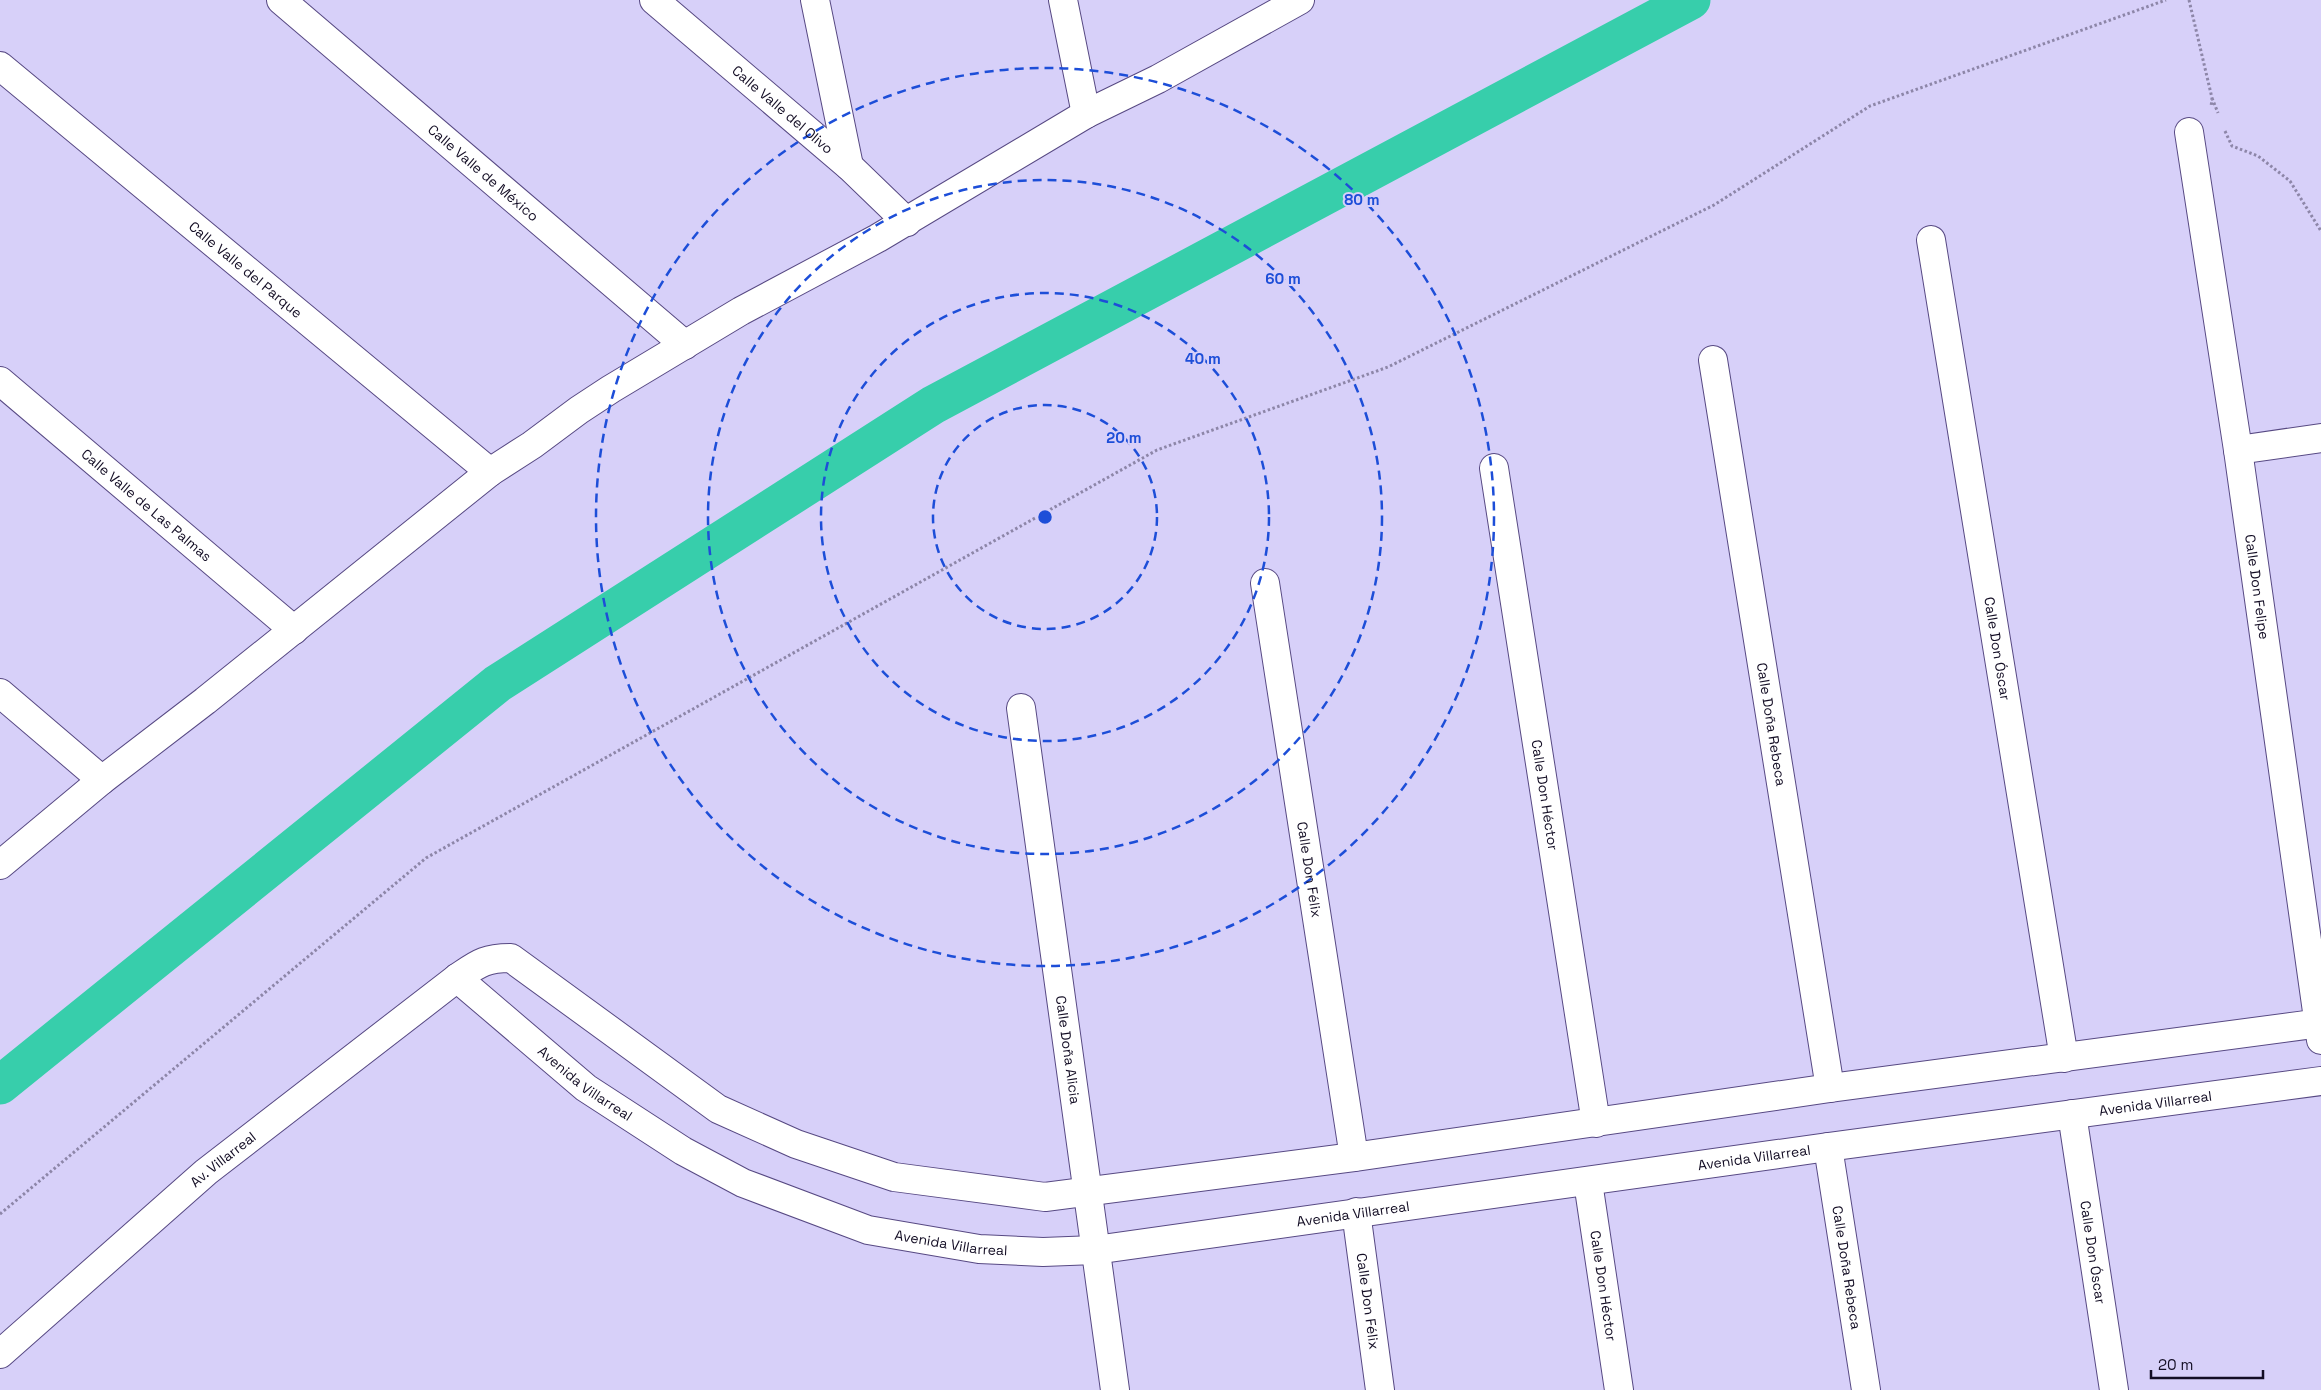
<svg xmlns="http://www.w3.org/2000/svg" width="2321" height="1390" font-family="'Space Grotesk',sans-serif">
<rect width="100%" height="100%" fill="#d7d0f9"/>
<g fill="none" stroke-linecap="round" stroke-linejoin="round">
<!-- canal -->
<path stroke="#37ceab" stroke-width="39" d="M0 1085 497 684 933 405 1691 0"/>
<defs>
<g id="minor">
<path id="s1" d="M281 0 685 345"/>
<path id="s2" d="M654 0 849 166 907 222"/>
<path d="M815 0 849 166"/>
<path d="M1063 0 1086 114"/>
<path id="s3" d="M0 66 490 472"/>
<path id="s4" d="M2189 132 2238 450 2321 1040"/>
<path id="s5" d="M1931 240 2064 1058"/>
<path id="s6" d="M1713 360 1830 1088"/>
<path id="s7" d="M0 381 294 630"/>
<path d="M2238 450 2321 438"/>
<path id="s8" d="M1494 468 1596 1123"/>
<path id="s9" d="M1265 583 1354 1157"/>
<path d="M0 693 102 780"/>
<path id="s10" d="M1021 708 1115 1390"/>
<path d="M0 865 102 780 205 701 490 472 532 445 579 410 611 389 741 311 878 238 1086 114 1158 79 1300 0"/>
<path id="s11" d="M457 978 586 1088 683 1151 743 1183 868 1230 979 1249 1043 1252 1095 1250 1828 1147 2321 1081"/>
<path id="s12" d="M2072 1114 2114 1390"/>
<path id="s13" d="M1828 1147 1866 1390"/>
<path id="s14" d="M1588 1182 1619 1390"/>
<path id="s15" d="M1356 1212 1380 1390"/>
<path id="s16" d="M0 1354 206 1172 457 978C478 964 484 958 511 958L718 1109 796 1144 894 1177 1045 1197 1354 1157 1830 1088 2321 1023"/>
</g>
</defs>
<!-- minor casing -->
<use href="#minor" stroke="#574983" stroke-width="30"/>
<!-- path -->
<path stroke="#8d86a8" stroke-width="3" stroke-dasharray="2.5 2.5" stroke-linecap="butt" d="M2189 0 2212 98 2211 107
M2212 98 2218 113
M2225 131 2232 146 2258 156 2290 181 2321 231
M0 1214 426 858 1157 450 1388 367 1714 205 1870 106 2166 0"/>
<!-- minor -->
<use href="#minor" stroke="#fff" stroke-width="28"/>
</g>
<!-- distance rings -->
<g fill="none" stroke="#1d4ed8" stroke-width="2.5" stroke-dasharray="9 6">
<circle cx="1045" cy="517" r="112"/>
<circle cx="1045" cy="517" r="224"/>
<circle cx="1045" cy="517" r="337"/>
<circle cx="1045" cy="517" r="449"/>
</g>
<g text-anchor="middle" stroke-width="4" stroke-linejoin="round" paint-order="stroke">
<!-- street labels -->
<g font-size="14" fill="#130d24" stroke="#d7d0f9">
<text dy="5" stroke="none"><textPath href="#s2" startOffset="169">Calle Valle del Olivo</textPath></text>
<text dy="5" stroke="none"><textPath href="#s1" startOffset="266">Calle Valle de México</textPath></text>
<text dy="5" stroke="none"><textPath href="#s3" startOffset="319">Calle Valle del Parque</textPath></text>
<text dy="5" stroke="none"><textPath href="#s7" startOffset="192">Calle Valle de Las Palmas</textPath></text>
<text dy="5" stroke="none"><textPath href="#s4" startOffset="460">Calle Don Felipe</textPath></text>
<text dy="5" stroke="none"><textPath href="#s5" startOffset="414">Calle Don Óscar</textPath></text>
<text dy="5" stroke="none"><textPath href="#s6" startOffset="369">Calle Doña Rebeca</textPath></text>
<text dy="5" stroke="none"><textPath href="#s8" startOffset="331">Calle Don Héctor</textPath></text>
<text dy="5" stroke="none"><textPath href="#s9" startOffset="290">Calle Don Félix</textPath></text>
<text dy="5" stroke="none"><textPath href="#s10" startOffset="345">Calle Doña Alicia</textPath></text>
<text dy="5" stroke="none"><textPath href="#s11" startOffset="166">Avenida Villarreal</textPath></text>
<text dy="5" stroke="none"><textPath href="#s11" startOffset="1786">Avenida Villarreal</textPath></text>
<text dy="5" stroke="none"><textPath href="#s11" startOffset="1381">Avenida Villarreal</textPath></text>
<text dy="5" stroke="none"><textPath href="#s16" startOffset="296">Av. Villarreal</textPath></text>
<text dy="5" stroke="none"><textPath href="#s11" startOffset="976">Avenida Villarreal</textPath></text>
<text dy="5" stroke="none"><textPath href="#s11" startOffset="571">Avenida Villarreal</textPath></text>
<text dy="5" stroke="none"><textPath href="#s12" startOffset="140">Calle Don Óscar</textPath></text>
<text dy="5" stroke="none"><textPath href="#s13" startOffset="122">Calle Doña Rebeca</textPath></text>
<text dy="5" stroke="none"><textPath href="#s14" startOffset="105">Calle Don Héctor</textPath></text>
<text dy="5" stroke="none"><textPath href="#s15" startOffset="90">Calle Don Félix</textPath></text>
</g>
</g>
<circle cx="1045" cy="517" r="8" fill="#1d4ed8" stroke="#d7d0f9" stroke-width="2.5"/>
<g font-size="15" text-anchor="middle" font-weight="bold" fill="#1d4ed8" stroke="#d7d0f9" stroke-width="4" stroke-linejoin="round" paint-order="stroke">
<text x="1362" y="205">80 m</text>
<text x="1283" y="284">60 m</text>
<text x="1203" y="364">40 m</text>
<text x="1124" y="443">20 m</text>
</g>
<!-- scale -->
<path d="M2151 1370v8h112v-8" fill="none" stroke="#130d24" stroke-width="2.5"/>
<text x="2158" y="1370" font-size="15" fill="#130d24" stroke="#d7d0f9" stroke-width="4" paint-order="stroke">20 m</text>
</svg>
